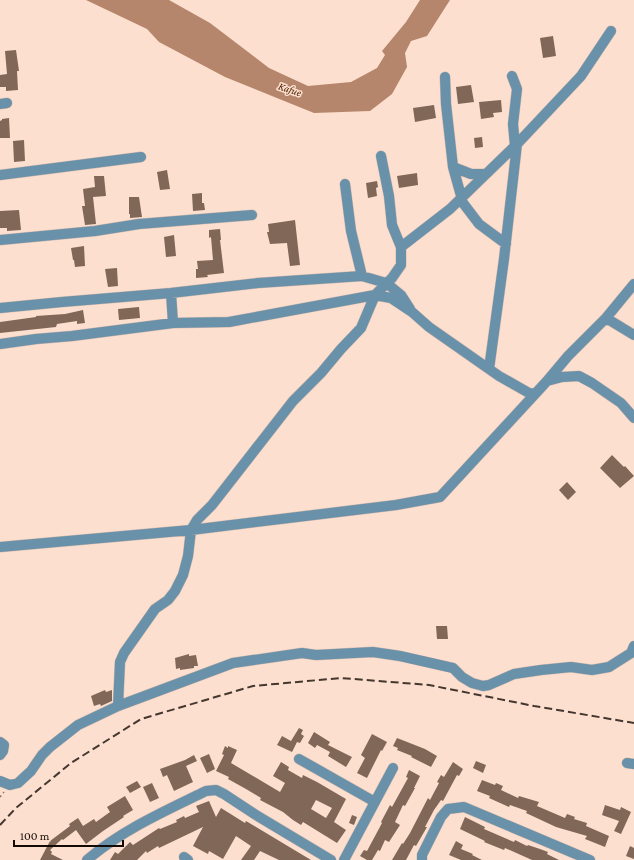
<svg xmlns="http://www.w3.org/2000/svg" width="634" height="860" font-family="'Crimson Pro',serif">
<rect width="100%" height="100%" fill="#fcdfcf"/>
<!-- water -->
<path fill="#b5866b" d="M86 0H169L210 23 269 68 308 86 351 82 377 68 385 55 382 51 406 22 420 0H450L427 36 411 41 405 53 407 67 392 94 370 111 314 113 225 77 159 42 147 29Z"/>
<!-- building -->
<path fill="#806758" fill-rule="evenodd" d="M553 36 556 56 543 58 540 38Z
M16 50 19 71H17L18 90 6 91V87H0V75L7 74 5 51Z
M471 85 474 102 458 104 456 87Z
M501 100 502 112 493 113 494 117 481 119 479 102Z
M434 105 436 118 415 122 413 108Z
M9 118 10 138H0V121L2 120V119Z
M482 137 483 147 475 148 474 138Z
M24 140 25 161 14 162 13 141Z
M167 170 170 189 160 190 157 172Z
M417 173 418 185 399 188 397 176Z
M94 176H104L106 196 93 197 96 224 85 225 82 206H85L83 189 95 187Z
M377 181 378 187 376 188 377 196 368 198 366 183Z
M202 193V203H204L205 210 193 211 192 194Z
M129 197H139L142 217 130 218V214H129Z
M19 210 21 230 7 231V228H0V211Z
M295 220 300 265 290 266 287 243 270 244 267 232H269L268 224Z
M220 229 221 240H220L224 273 207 275 208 277 196 278V269H198L197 261 213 260 211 237 209 238V230Z
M174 235 176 256 166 257 164 237Z
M84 246 85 266 75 267 74 260H73L71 248Z
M117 268 118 286 108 287 105 269Z
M139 307 140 318 119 320 118 309Z
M83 310 85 323 77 324V321L57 324 56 327 0 333V322L36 317V316L65 314Z
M612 455 624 467 625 466 634 476 620 488 600 468Z
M567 482 576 492 568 500 559 490Z
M436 626H447L448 639H437Z
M189 654V656L196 655 198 666H194V668L180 670V668L176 669 175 658Z
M105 690 106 692 112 690V701L101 706 100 704 94 706 91 696Z
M299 728 303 730 301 734 304 736 300 743 297 742 292 752 277 745 282 736 291 741Z
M314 732 330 742 328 745 352 757 346 767 328 756 330 752 317 745 315 748 308 743Z
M372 734 387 742 382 751 381 750 367 778 357 773 365 758 361 755Z
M397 738 425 749 437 756 431 767 411 757 412 756 397 750 398 748 393 746Z
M225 746 228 748V746L237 750 231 763 280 792 285 783 273 776 281 762 289 767 288 770 302 778 303 775 317 782 346 799 334 822 346 830 337 843 303 822 301 825 293 820 283 812 260 800 261 798 246 789 228 779 229 777 216 771 224 755 222 754ZM316 800 332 808 326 818 311 809Z
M209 754 215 769 207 773 200 758Z
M194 755 197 761 186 766 193 782 174 791 167 775 163 777 160 769 185 760Z
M476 761 486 765 483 773 473 768Z
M453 762 463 769 459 776 457 775 443 801 441 800 434 810 425 827H427L416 846 414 845 406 860H392L402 843 403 844 410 833 428 798 430 800 439 783 437 782 441 775 444 777Z
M409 770 420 776 414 788H415L405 806 403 805 395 822 400 825 389 842 385 840 380 851 378 850 372 860H367L360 856 364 850 367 851 382 823 381 822 390 805 392 807 408 778 406 777Z
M482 780 495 785 496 783 503 786 501 790 518 798 519 796 539 802 537 806 565 818 567 814 575 817 574 819 587 823 586 826 609 836 605 847 585 839 587 836 556 827 526 813 527 811 510 805 509 807 489 798 490 796 477 791Z
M137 781 141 787 130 793 126 787Z
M152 783 159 798 150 802 143 787Z
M125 796 133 810 123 816 124 817 103 831 86 844 76 830 63 840 62 839 50 850 52 852 51 854 63 860H40L50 841 70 826 69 824 78 818 83 826 94 819 96 822 110 812 107 807Z
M209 801 216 817 221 808 245 823 246 821 311 860H279L260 851 254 860H241L251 846 236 836 223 859 209 851 208 854 193 846 203 827 159 848 158 846 147 853 146 851 137 860H110L115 852 118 854 130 842 133 845 159 828 160 829 177 822 176 820 184 816 185 818 199 812 196 806Z
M605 805 620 810 621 807 631 812 621 834 614 831 619 821 602 815Z
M352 815 357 817 354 825 349 823Z
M465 817 485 827 484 829 514 842 515 840 527 846 528 845 540 849 548 852 547 854 559 860H532L505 848 504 850 484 842 485 841 460 829Z
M456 841 463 845 461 849 473 854 472 855 482 860H461L449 855Z
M630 846 634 848V859L626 856Z"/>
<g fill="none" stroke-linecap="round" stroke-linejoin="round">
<defs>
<path id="minor" d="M512 76 517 89 513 124 515 146
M445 77 446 104 453 167 463 203 479 224 506 244
M0 104 7 103
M381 156 389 196 392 225 401 247
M453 167 471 174H485
M0 175 141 157
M345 184 351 231 362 276
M0 240 95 231 139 224 252 215
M171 293 173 323
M0 308 62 302 171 293 258 283 362 276 386 283 390 286 401 295 410 309
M606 318 634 335
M0 344 36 339 72 336 173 323 229 322 375 295 391 298 412 312 429 327 499 376 529 393 535 394
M489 369 504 259 517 144
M547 381 562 377 579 376 592 383 621 403 634 418
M0 547 191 530 396 505 440 497 547 381 568 356 606 318 634 284
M118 706 120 662 124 653 155 609 168 600 175 591 183 575 188 556 191 530 197 520 212 505 293 401 321 373 341 349 361 328 375 295 392 278 401 265V247L450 209 517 144 581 76 611 31
M0 742 4 745 3 751 0 755
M299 759 375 802
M627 763 634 764
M0 781 10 785 18 783 31 771 42 755 50 747 78 725 118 706 233 663 302 653 316 655 373 652 400 656 453 668 462 677 472 683 483 686 489 685 514 674 541 670 571 667 592 670 609 667 631 653 634 646
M184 857 188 860
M87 860C122 830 165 811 206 791L216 790 224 794 256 815 331 860
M344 860 393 768
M422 860V855L441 817 448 809 464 807 590 860"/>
</defs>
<!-- minor casing -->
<use href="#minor" stroke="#d7bdaf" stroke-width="11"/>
<!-- path -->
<path stroke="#88756a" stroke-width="1.5" stroke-dasharray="2 3" stroke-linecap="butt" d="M0 797 4 792"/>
<!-- minor -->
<use href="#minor" stroke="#6991aa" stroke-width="10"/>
<!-- rail -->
<path stroke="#44372f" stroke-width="2" stroke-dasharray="8 4" stroke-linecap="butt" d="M0 825 16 808 71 763 141 719 253 686 341 678 429 685 534 706 634 723"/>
</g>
<g text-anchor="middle" stroke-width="3" stroke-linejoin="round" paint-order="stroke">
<!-- water labels -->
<g font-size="11" font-style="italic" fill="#522503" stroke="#fcdfcf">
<text transform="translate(290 89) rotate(19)" y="4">Kafue</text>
</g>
</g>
<!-- scale -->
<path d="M14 840v6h109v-6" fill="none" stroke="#130a05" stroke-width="2"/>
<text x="20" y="840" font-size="12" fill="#130a05" stroke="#fcdfcf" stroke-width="3" paint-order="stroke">100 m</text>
</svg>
